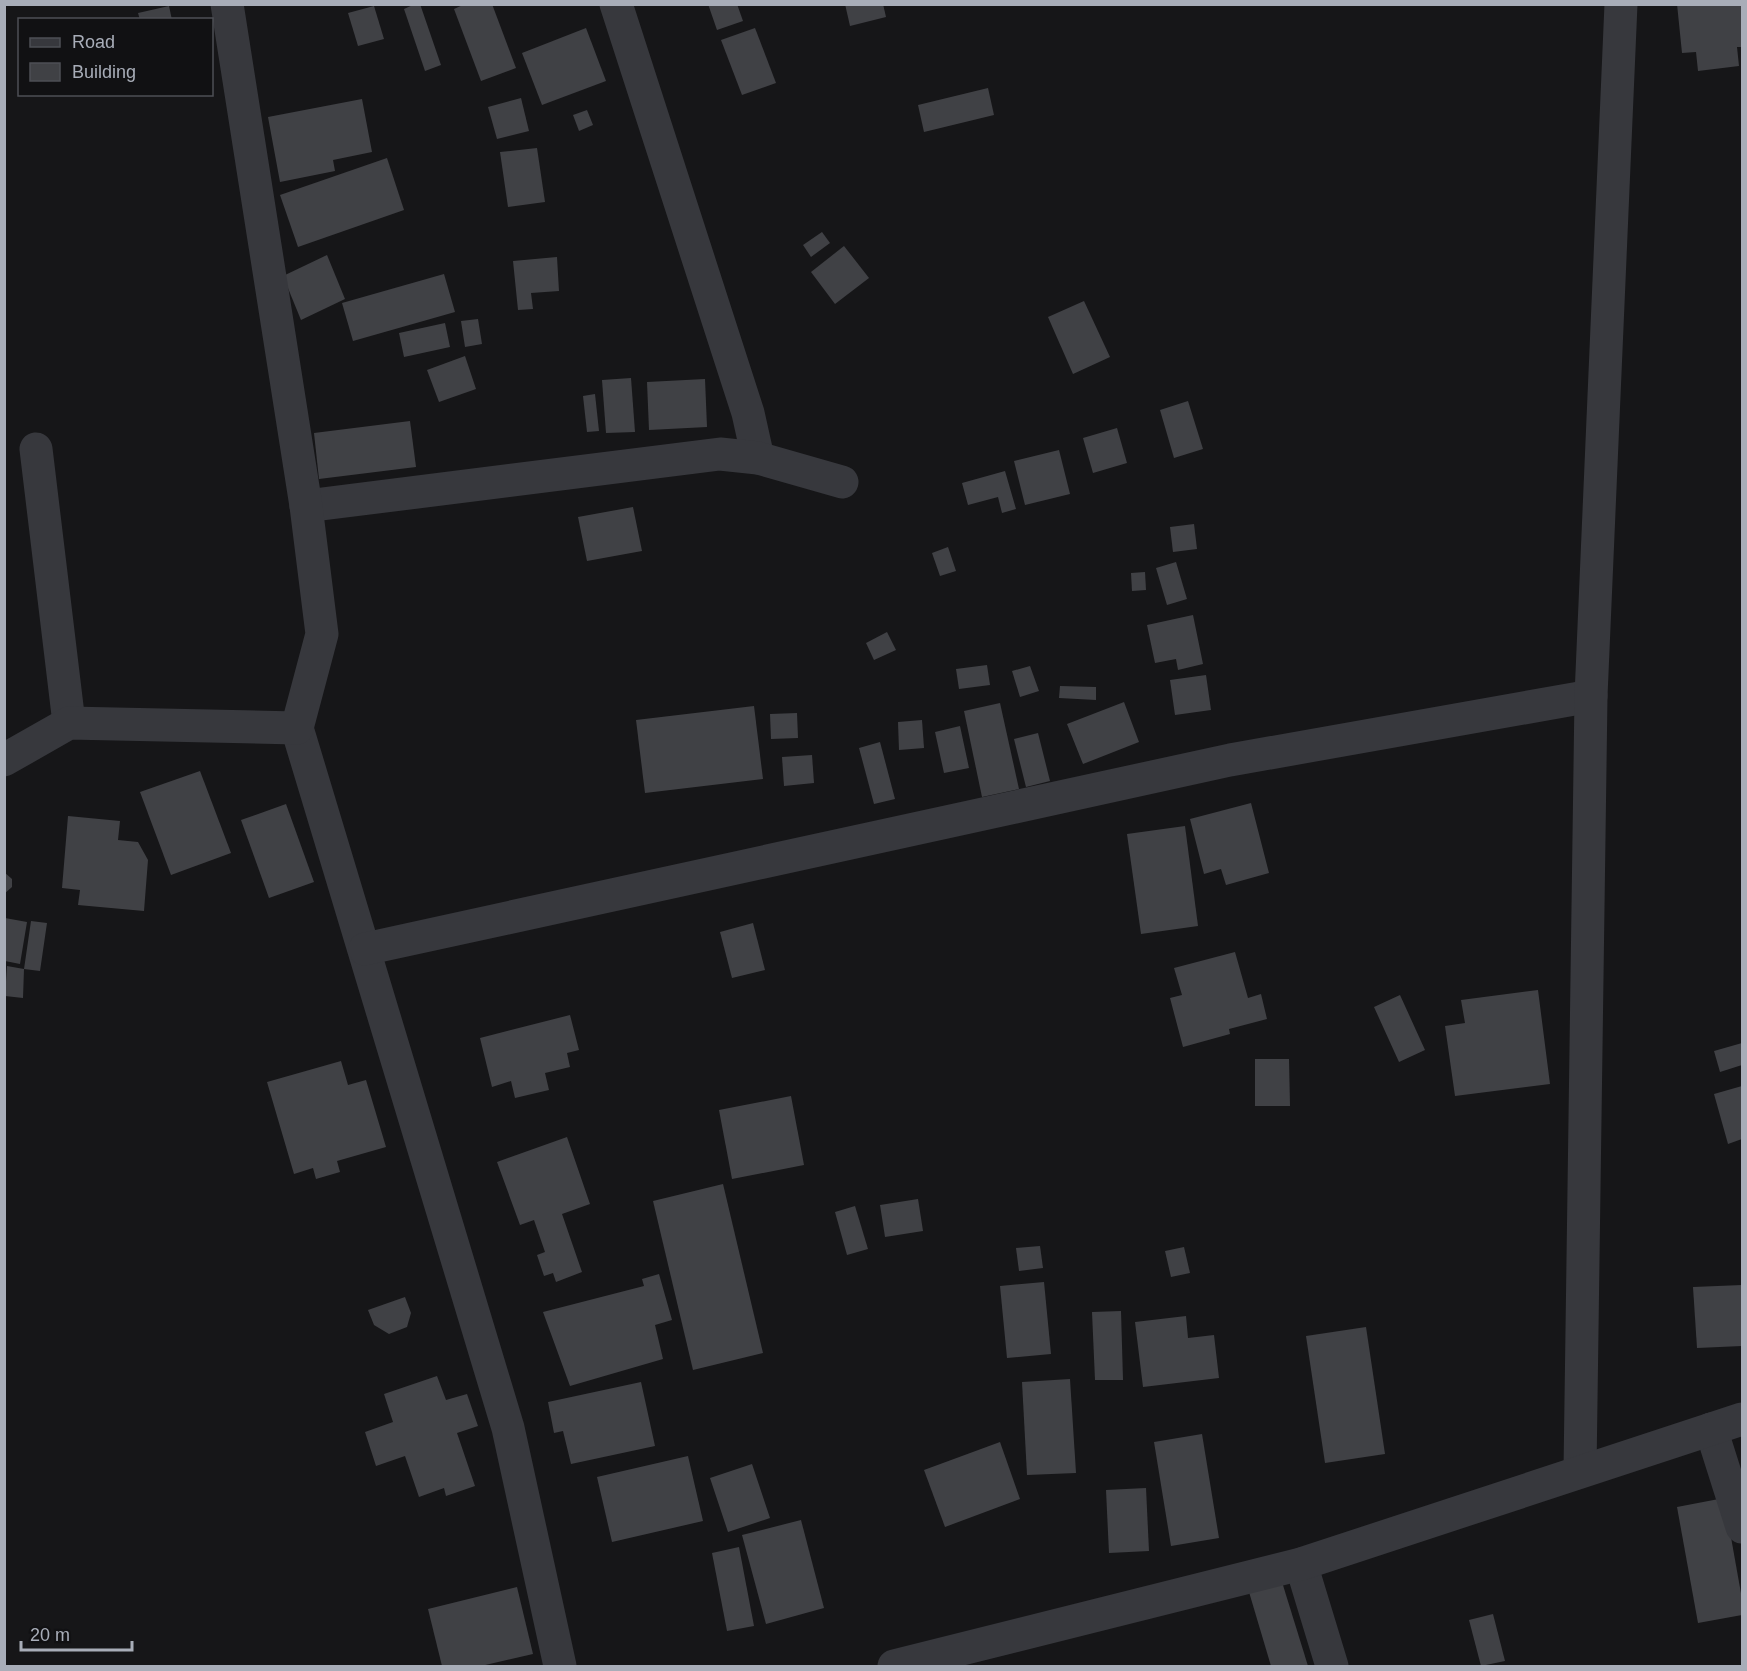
<svg xmlns="http://www.w3.org/2000/svg" width="1747" height="1671" viewBox="0 0 1747 1671" font-family="Arial,sans-serif">
	<style>
		.building { fill: #404145 }
		.lines { fill: none; stroke-linecap: round; stroke-linejoin: round }
		.minor { stroke: #37383d; stroke-width: 33 }
	</style>
	<rect width="100%" height="100%" fill="#161618"/>
	<g class="building">
		<polygon points="415,4 420,4 441,65 425,71 404,9"/>
		<polygon points="465,4 492,4 516,68 481,81 454,9"/>
		<polygon points="708,4 737,4 743,21 717,30"/>
		<polygon points="845,4 883,4 886,17 850,26"/>
		<polygon points="1677,4 1742,4 1742,47 1737,47 1739,66 1698,71 1696,52 1682,53"/>
		<polygon points="169,6 172,20 140,20 138,13"/>
		<polygon points="374,6 384,39 358,46 348,13"/>
		<polygon points="586,28 606,81 542,105 522,53"/>
		<polygon points="755,28 776,83 742,95 721,40"/>
		<polygon points="988,88 994,115 924,132 918,105"/>
		<polygon points="521,98 529,131 497,139 488,107"/>
		<polygon points="362,99 372,152 333,160 335,171 280,182 268,117"/>
		<polygon points="587,110 593,125 579,131 573,115"/>
		<polygon points="537,148 545,202 508,207 500,152"/>
		<polygon points="387,158 404,210 298,247 280,195"/>
		<polygon points="822,232 830,243 811,257 803,245"/>
		<polygon points="844,246 869,278 835,304 811,272"/>
		<polygon points="327,255 345,299 301,320 283,276"/>
		<polygon points="557,257 559,291 531,293 533,309 518,310 513,261"/>
		<polygon points="444,274 455,312 353,341 342,303"/>
		<polygon points="1084,301 1110,357 1073,374 1048,317"/>
		<polygon points="478,319 482,344 465,347 461,321"/>
		<polygon points="445,323 450,347 404,357 399,333"/>
		<polygon points="465,356 476,389 439,402 427,370"/>
		<polygon points="631,378 635,432 606,433 602,380"/>
		<polygon points="705,379 707,427 649,430 647,382"/>
		<polygon points="595,394 599,431 587,432 583,396"/>
		<polygon points="1188,401 1203,449 1174,458 1160,410"/>
		<polygon points="410,421 416,467 319,479 314,433"/>
		<polygon points="1117,428 1127,463 1093,473 1083,438"/>
		<polygon points="1059,450 1070,494 1025,505 1014,461"/>
		<polygon points="1005,471 1016,509 1002,513 998,497 968,505 962,483"/>
		<polygon points="633,507 642,551 587,561 578,517"/>
		<polygon points="1194,524 1197,549 1173,552 1170,527"/>
		<polygon points="948,547 956,571 940,576 932,553"/>
		<polygon points="1176,562 1187,599 1167,605 1156,568"/>
		<polygon points="1145,572 1146,590 1132,591 1131,573"/>
		<polygon points="1193,615 1203,664 1178,670 1176,659 1155,663 1147,625"/>
		<polygon points="887,632 896,650 874,660 866,643"/>
		<polygon points="987,665 990,685 959,689 956,669"/>
		<polygon points="1030,666 1039,691 1020,697 1012,671"/>
		<polygon points="1206,675 1211,710 1175,715 1170,680"/>
		<polygon points="1060,686 1096,687 1096,700 1059,698"/>
		<polygon points="1124,702 1139,742 1083,764 1067,724"/>
		<polygon points="1000,703 1019,789 982,797 964,711"/>
		<polygon points="754,706 763,779 645,793 636,720"/>
		<polygon points="797,713 798,738 771,739 770,714"/>
		<polygon points="922,720 924,748 899,750 898,722"/>
		<polygon points="960,726 969,768 944,773 935,732"/>
		<polygon points="1038,733 1050,781 1026,787 1014,739"/>
		<polygon points="880,742 895,799 874,804 859,748"/>
		<polygon points="812,755 814,783 784,786 782,757"/>
		<polygon points="200,771 231,853 171,875 140,792"/>
		<polygon points="1251,803 1269,873 1226,885 1221,869 1204,874 1190,819"/>
		<polygon points="286,804 314,882 269,898 241,820"/>
		<polygon points="68,816 120,821 118,840 138,842 148,860 144,911 78,905 80,890 62,888"/>
		<polygon points="1185,826 1198,926 1141,934 1127,834"/>
		<polygon points="4,872 12,879 12,887 4,894"/>
		<polygon points="5,918 27,922 20,964 5,961"/>
		<polygon points="31,921 47,923 40,971 24,969 23,998 5,996 7,966 24,969"/>
		<polygon points="753,923 765,970 732,978 720,932"/>
		<polygon points="1235,952 1248,998 1261,994 1267,1019 1229,1029 1230,1034 1183,1047 1170,998 1182,995 1174,968"/>
		<polygon points="1538,990 1550,1084 1455,1096 1445,1026 1465,1023 1461,1000"/>
		<polygon points="1400,995 1425,1050 1399,1062 1374,1007"/>
		<polygon points="570,1015 579,1050 567,1053 570,1067 545,1073 549,1090 515,1098 511,1081 492,1087 480,1038"/>
		<polygon points="1742,1043 1742,1065 1720,1072 1714,1051"/>
		<polygon points="1255,1059 1289,1059 1290,1106 1255,1106"/>
		<polygon points="341,1061 348,1085 366,1080 386,1147 337,1161 340,1172 316,1179 313,1168 294,1174 267,1082"/>
		<polygon points="1742,1086 1742,1139 1728,1144 1714,1094"/>
		<polygon points="791,1096 804,1165 732,1179 719,1110"/>
		<polygon points="567,1137 590,1204 562,1214 582,1272 556,1282 553,1273 544,1276 537,1255 545,1252 534,1220 520,1225 497,1162"/>
		<polygon points="723,1184 763,1353 693,1370 653,1201"/>
		<polygon points="918,1199 923,1231 885,1237 880,1205"/>
		<polygon points="855,1206 868,1249 847,1255 835,1212"/>
		<polygon points="1040,1246 1043,1268 1019,1271 1016,1248"/>
		<polygon points="1184,1247 1190,1273 1171,1277 1165,1251"/>
		<polygon points="659,1274 672,1320 655,1325 663,1359 570,1386 543,1312 644,1286 642,1279"/>
		<polygon points="1044,1282 1051,1354 1007,1358 1000,1286"/>
		<polygon points="1742,1285 1742,1346 1697,1348 1693,1287"/>
		<polygon points="405,1297 411,1313 407,1327 389,1334 374,1325 368,1310"/>
		<polygon points="1121,1311 1123,1380 1095,1380 1092,1312"/>
		<polygon points="1186,1316 1188,1338 1214,1335 1219,1378 1143,1387 1135,1322"/>
		<polygon points="1366,1327 1385,1454 1325,1463 1306,1336"/>
		<polygon points="437,1376 446,1400 467,1394 478,1426 457,1433 475,1486 446,1496 444,1488 419,1497 405,1456 376,1466 365,1432 393,1422 384,1394"/>
		<polygon points="1070,1379 1076,1473 1027,1475 1022,1382"/>
		<polygon points="641,1382 655,1446 571,1464 563,1431 554,1433 548,1402"/>
		<polygon points="1202,1434 1219,1538 1171,1546 1154,1442"/>
		<polygon points="1000,1442 1020,1499 945,1527 924,1470"/>
		<polygon points="688,1456 703,1521 612,1542 597,1477"/>
		<polygon points="752,1464 770,1518 728,1532 710,1478"/>
		<polygon points="1146,1488 1149,1551 1109,1553 1106,1490"/>
		<polygon points="1724,1498 1742,1599 1742,1615 1698,1623 1677,1507"/>
		<polygon points="801,1520 824,1608 766,1624 742,1535"/>
		<polygon points="739,1547 754,1626 727,1631 712,1553"/>
		<polygon points="1282,1582 1308,1666 1271,1666 1249,1592"/>
		<polygon points="517,1587 533,1654 481,1666 442,1666 428,1609"/>
		<polygon points="1493,1614 1505,1661 1481,1666 1469,1620"/>
	</g>
	<g class="lines">
		<g class="minor">
			<polyline points="616,4 748,413 758,458"/>
			<polyline points="36,449 69,723"/>
			<polyline points="306,506 720,454 758,458 842,482"/>
			<polyline points="297,728 508,1428 560,1666"/>
			<polyline points="4,760 69,723 297,728 322,634 306,506 227,4"/>
			<polyline points="365,949 1230,760 1591,696"/>
			<polyline points="1711,1429 1742,1527"/>
			<polyline points="1580,1471 1591,696 1621,4"/>
			<polyline points="1301,1564 1332,1666"/>
			<polyline points="894,1666 1301,1564 1742,1419"/>
		</g>
	</g>
	<rect width="1747" height="1671" fill="none" stroke="#a8adb8" stroke-width="12"/>
	<rect x="18" y="18" width="195" height="78" fill="#111113" stroke="#4d4f55" stroke-width="1.5"/>
	<rect x="30" y="38" width="30" height="9" fill="#37383d" stroke="#4d4f55" stroke-width="1.5"/>
	<text x="72" y="48" font-size="18" fill="#a8adb8">Road</text>
	<rect x="30" y="63" width="30" height="18" fill="#404145" stroke="#4d4f55" stroke-width="1.5"/>
	<text x="72" y="78" font-size="18" fill="#a8adb8">Building</text>
	<path d="M21 1641v9h111v-9" fill="none" stroke="#a8adb8" stroke-width="3"/>
	<text x="30" y="1641" font-size="18" fill="#a8adb8" stroke="#111113" stroke-width="4.5" paint-order="stroke">20 m</text>
</svg>
